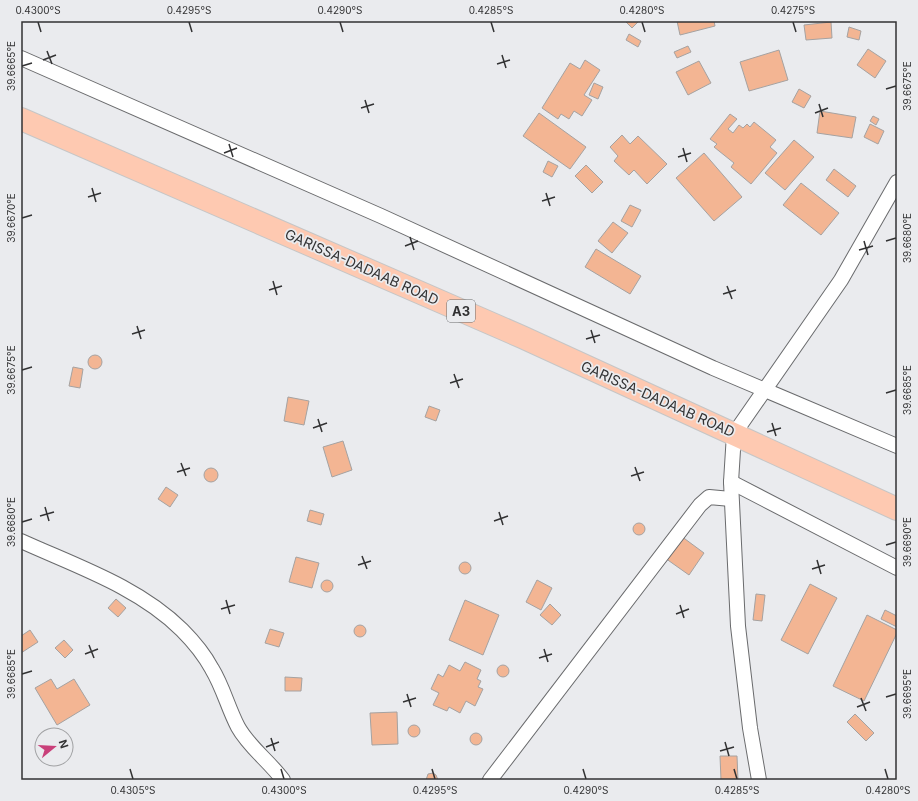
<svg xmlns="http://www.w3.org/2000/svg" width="918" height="801" viewBox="0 0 918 801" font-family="Inter,sans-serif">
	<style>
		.building { fill: #f3b593; stroke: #a5a2a1 }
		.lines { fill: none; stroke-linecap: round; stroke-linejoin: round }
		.street-casing { stroke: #6a6b6d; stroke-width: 16 }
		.highway-casing { stroke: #c6c6c6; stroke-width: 24 }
		.street { stroke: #fff; stroke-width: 14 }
		.highway { stroke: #fec9b1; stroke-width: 22 }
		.ticks { fill: none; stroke: #323233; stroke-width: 1.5 }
		.labels { text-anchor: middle; stroke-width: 3.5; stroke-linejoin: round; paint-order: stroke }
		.shield { fill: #eaebee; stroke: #696a6b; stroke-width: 1 }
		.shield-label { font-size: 13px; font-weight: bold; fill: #323233 }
		.street-label { font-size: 14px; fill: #323233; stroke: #eaebee }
		.neatline { fill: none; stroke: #323233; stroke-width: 1.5 }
		.ticks-label { font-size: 10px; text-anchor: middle; fill: #323233 }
	</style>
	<rect width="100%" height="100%" fill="#eaebee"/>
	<g class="building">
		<polygon points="625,21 639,21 632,28"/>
		<polygon points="677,21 714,21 715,26 680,35"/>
		<polygon points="831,22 832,38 806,40 804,25"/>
		<polygon points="849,27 861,31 859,40 847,37"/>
		<polygon points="629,34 641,41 638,47 626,40"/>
		<polygon points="688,46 691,52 677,58 674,52"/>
		<polygon points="868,49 886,61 875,78 857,65"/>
		<polygon points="779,50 788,80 749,91 740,62"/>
		<polygon points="585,60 600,70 584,95 592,100 582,116 574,111 569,119 561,114 558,119 542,108 570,63 580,69"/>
		<polygon points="699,61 711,83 688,95 676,72"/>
		<polygon points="594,83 603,87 598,99 589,95"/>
		<polygon points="799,89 811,96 804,108 792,102"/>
		<polygon points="820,111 856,117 852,138 817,133"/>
		<polygon points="539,113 586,147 570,169 523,136"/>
		<polygon points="730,114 737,119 728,129 733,133 739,125 743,128 747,124 750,127 754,122 776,140 770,147 777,153 751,184 731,167 734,163 714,147 717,144 710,139"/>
		<polygon points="873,116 879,119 876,125 870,121"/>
		<polygon points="870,124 884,131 878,144 864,137"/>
		<polygon points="622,135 630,144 638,136 667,164 647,184 634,170 629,175 614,161 618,156 610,147"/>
		<polygon points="794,140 814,157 785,190 765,173"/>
		<polygon points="704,153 742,197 714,221 676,178"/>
		<polygon points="548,161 558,166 552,177 543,172"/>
		<polygon points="586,165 603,182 592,193 575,176"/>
		<polygon points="834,169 856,186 848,197 826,180"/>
		<polygon points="801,183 839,213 821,235 783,205"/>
		<polygon points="630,205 641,210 632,227 621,221"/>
		<polygon points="613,222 628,233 612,253 598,241"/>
		<polygon points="596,249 641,276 630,294 585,267"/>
		<circle cx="95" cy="362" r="7"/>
		<polygon points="73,367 83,369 80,388 69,386"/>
		<polygon points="288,397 309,401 304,425 284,421"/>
		<polygon points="429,406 440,410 436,421 425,417"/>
		<polygon points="343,441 352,470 332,477 323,447"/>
		<circle cx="211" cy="475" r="7"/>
		<polygon points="166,487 178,495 170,507 158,499"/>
		<polygon points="310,510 324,514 321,525 307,521"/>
		<circle cx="639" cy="529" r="6"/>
		<polygon points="681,536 704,553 689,575 665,558"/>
		<polygon points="296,557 319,563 312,588 289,582"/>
		<circle cx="465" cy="568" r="6"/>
		<circle cx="327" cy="586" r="6"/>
		<polygon points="537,580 552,588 541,610 526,602"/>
		<polygon points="810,584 837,598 808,654 781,640"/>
		<polygon points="756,594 765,595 762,621 753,620"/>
		<polygon points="116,599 126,608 118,617 108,608"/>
		<polygon points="465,600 499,615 483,655 449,640"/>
		<polygon points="550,604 561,615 552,625 540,615"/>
		<polygon points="885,610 897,616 897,627 881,619"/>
		<polygon points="867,615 897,630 897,633 864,701 833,686"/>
		<circle cx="360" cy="631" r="6"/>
		<polygon points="270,629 284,633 279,647 265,643"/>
		<polygon points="30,630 38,642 21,653 21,636"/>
		<polygon points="64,640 73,650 65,658 55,648"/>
		<polygon points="465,662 481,670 477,679 481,681 478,687 483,689 475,706 466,701 460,713 449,707 447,711 433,705 439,693 431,689 438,674 443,677 449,665 460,671"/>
		<circle cx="503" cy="671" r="6"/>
		<polygon points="285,677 302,678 301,691 285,691"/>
		<polygon points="51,679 57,689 74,679 90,705 57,725 35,688"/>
		<polygon points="397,712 398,744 372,745 370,713"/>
		<polygon points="855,714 874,733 866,741 847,722"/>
		<circle cx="414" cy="731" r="6"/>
		<circle cx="476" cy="739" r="6"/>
		<polygon points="720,756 737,756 738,780 721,780"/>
		<polygon points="433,773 436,775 438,780 426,780 428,774"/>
	</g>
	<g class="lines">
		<defs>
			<g id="street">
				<polyline points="21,58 381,216 713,368 897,446"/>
				<polyline points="731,482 897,568"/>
				<path d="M 21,541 C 76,566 139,587 182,630 C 193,641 205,656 212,669 C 223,687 228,708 238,727 C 249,747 269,761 283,780"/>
				<polyline points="490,780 700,505 709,497 731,499"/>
				<polyline points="759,780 750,728 738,626 731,482 734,434 841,280 897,182"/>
			</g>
			<polyline id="highway" points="21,119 522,337 897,509"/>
		</defs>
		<use href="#street" class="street-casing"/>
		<use href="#highway" class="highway-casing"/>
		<use href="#street" class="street"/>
		<use href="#highway" class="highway"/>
	</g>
	<path class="ticks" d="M 38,22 L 41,32M 189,22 L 192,32M 340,22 L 343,32M 491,22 L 494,32M 642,22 L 645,32M 793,22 L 796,32M 47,51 L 52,64M 502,55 L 506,68M 43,60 L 56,55M 497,64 L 510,60M 22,66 L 32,63M 886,89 L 896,86M 365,100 L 369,113M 819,104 L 823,117M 361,108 L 374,104M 815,113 L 828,108M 229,144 L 233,157M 683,148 L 687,162M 224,153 L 237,148M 678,157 L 691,153M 92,188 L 96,202M 546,193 L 550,206M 88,197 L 101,193M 542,201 L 555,197M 22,218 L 32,215M 410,237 L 414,250M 864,241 L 868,255M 886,241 L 896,238M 405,246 L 418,241M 859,250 L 873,246M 273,281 L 277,295M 727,286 L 732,299M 269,290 L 282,286M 723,294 L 736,290M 137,326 L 141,339M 591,330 L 595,343M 132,334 L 145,330M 586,339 L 600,335M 22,370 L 32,367M 454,374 L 459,388M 450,383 L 463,379M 886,393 L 896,390M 318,419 L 322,432M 772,423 L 776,436M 313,428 L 327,423M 767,432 L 781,428M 181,463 L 186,476M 635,467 L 640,481M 177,472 L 190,468M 631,476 L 644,472M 45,507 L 49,521M 499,512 L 503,525M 40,516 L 54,512M 494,521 L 508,516M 22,522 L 32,519M 886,545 L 896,542M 362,556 L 367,569M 817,560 L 821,574M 358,565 L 371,561M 812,569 L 825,565M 226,600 L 230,614M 680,605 L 684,618M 221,609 L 235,605M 676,614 L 689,609M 89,645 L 94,658M 544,649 L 548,662M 85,654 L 98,649M 539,658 L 552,654M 22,674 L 32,671M 407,694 L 411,707M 886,697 L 896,694M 861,698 L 866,711M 403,702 L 416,698M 857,707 L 870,702M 271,738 L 275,751M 725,742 L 729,756M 266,747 L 279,742M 720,751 L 734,747M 130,769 L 133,779M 281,769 L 284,779M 432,769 L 435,779M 583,769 L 586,779M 734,769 L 737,779M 885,769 L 888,779"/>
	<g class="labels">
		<rect class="shield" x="447" y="300" width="28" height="22" rx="3"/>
		<g class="shield-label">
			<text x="461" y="316">A3</text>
		</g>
		<g class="street-label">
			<text transform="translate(362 267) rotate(24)" y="5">GARISSA-DADAAB ROAD</text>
			<text transform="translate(658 399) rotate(24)" y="5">GARISSA-DADAAB ROAD</text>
		</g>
	</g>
	<rect width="918" height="801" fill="none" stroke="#eaebee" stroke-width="44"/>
	<g transform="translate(54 747) rotate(72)"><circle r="19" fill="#eaebee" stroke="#a0a1a3"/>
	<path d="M0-3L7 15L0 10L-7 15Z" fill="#c9407a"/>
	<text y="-6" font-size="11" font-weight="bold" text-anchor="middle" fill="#323233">N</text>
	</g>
	<rect x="22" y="22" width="874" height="757" class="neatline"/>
	<g class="ticks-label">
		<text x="38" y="14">0.4300°S</text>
		<text x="189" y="14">0.4295°S</text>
		<text x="340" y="14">0.4290°S</text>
		<text x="491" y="14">0.4285°S</text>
		<text x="642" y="14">0.4280°S</text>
		<text x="793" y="14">0.4275°S</text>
		<text transform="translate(11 66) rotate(-90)" y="4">39.6665°E</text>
		<text transform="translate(907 86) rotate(-90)" y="4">39.6675°E</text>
		<text transform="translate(11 218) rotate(-90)" y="4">39.6670°E</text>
		<text transform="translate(907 238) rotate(-90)" y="4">39.6680°E</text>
		<text transform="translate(11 370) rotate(-90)" y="4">39.6675°E</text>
		<text transform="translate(907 390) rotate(-90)" y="4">39.6685°E</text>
		<text transform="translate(11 522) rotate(-90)" y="4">39.6680°E</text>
		<text transform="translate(907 542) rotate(-90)" y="4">39.6690°E</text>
		<text transform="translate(11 674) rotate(-90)" y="4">39.6685°E</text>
		<text transform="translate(907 694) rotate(-90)" y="4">39.6695°E</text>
		<text x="133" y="794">0.4305°S</text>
		<text x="284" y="794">0.4300°S</text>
		<text x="435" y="794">0.4295°S</text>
		<text x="586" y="794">0.4290°S</text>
		<text x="737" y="794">0.4285°S</text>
		<text x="888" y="794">0.4280°S</text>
	</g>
</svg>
